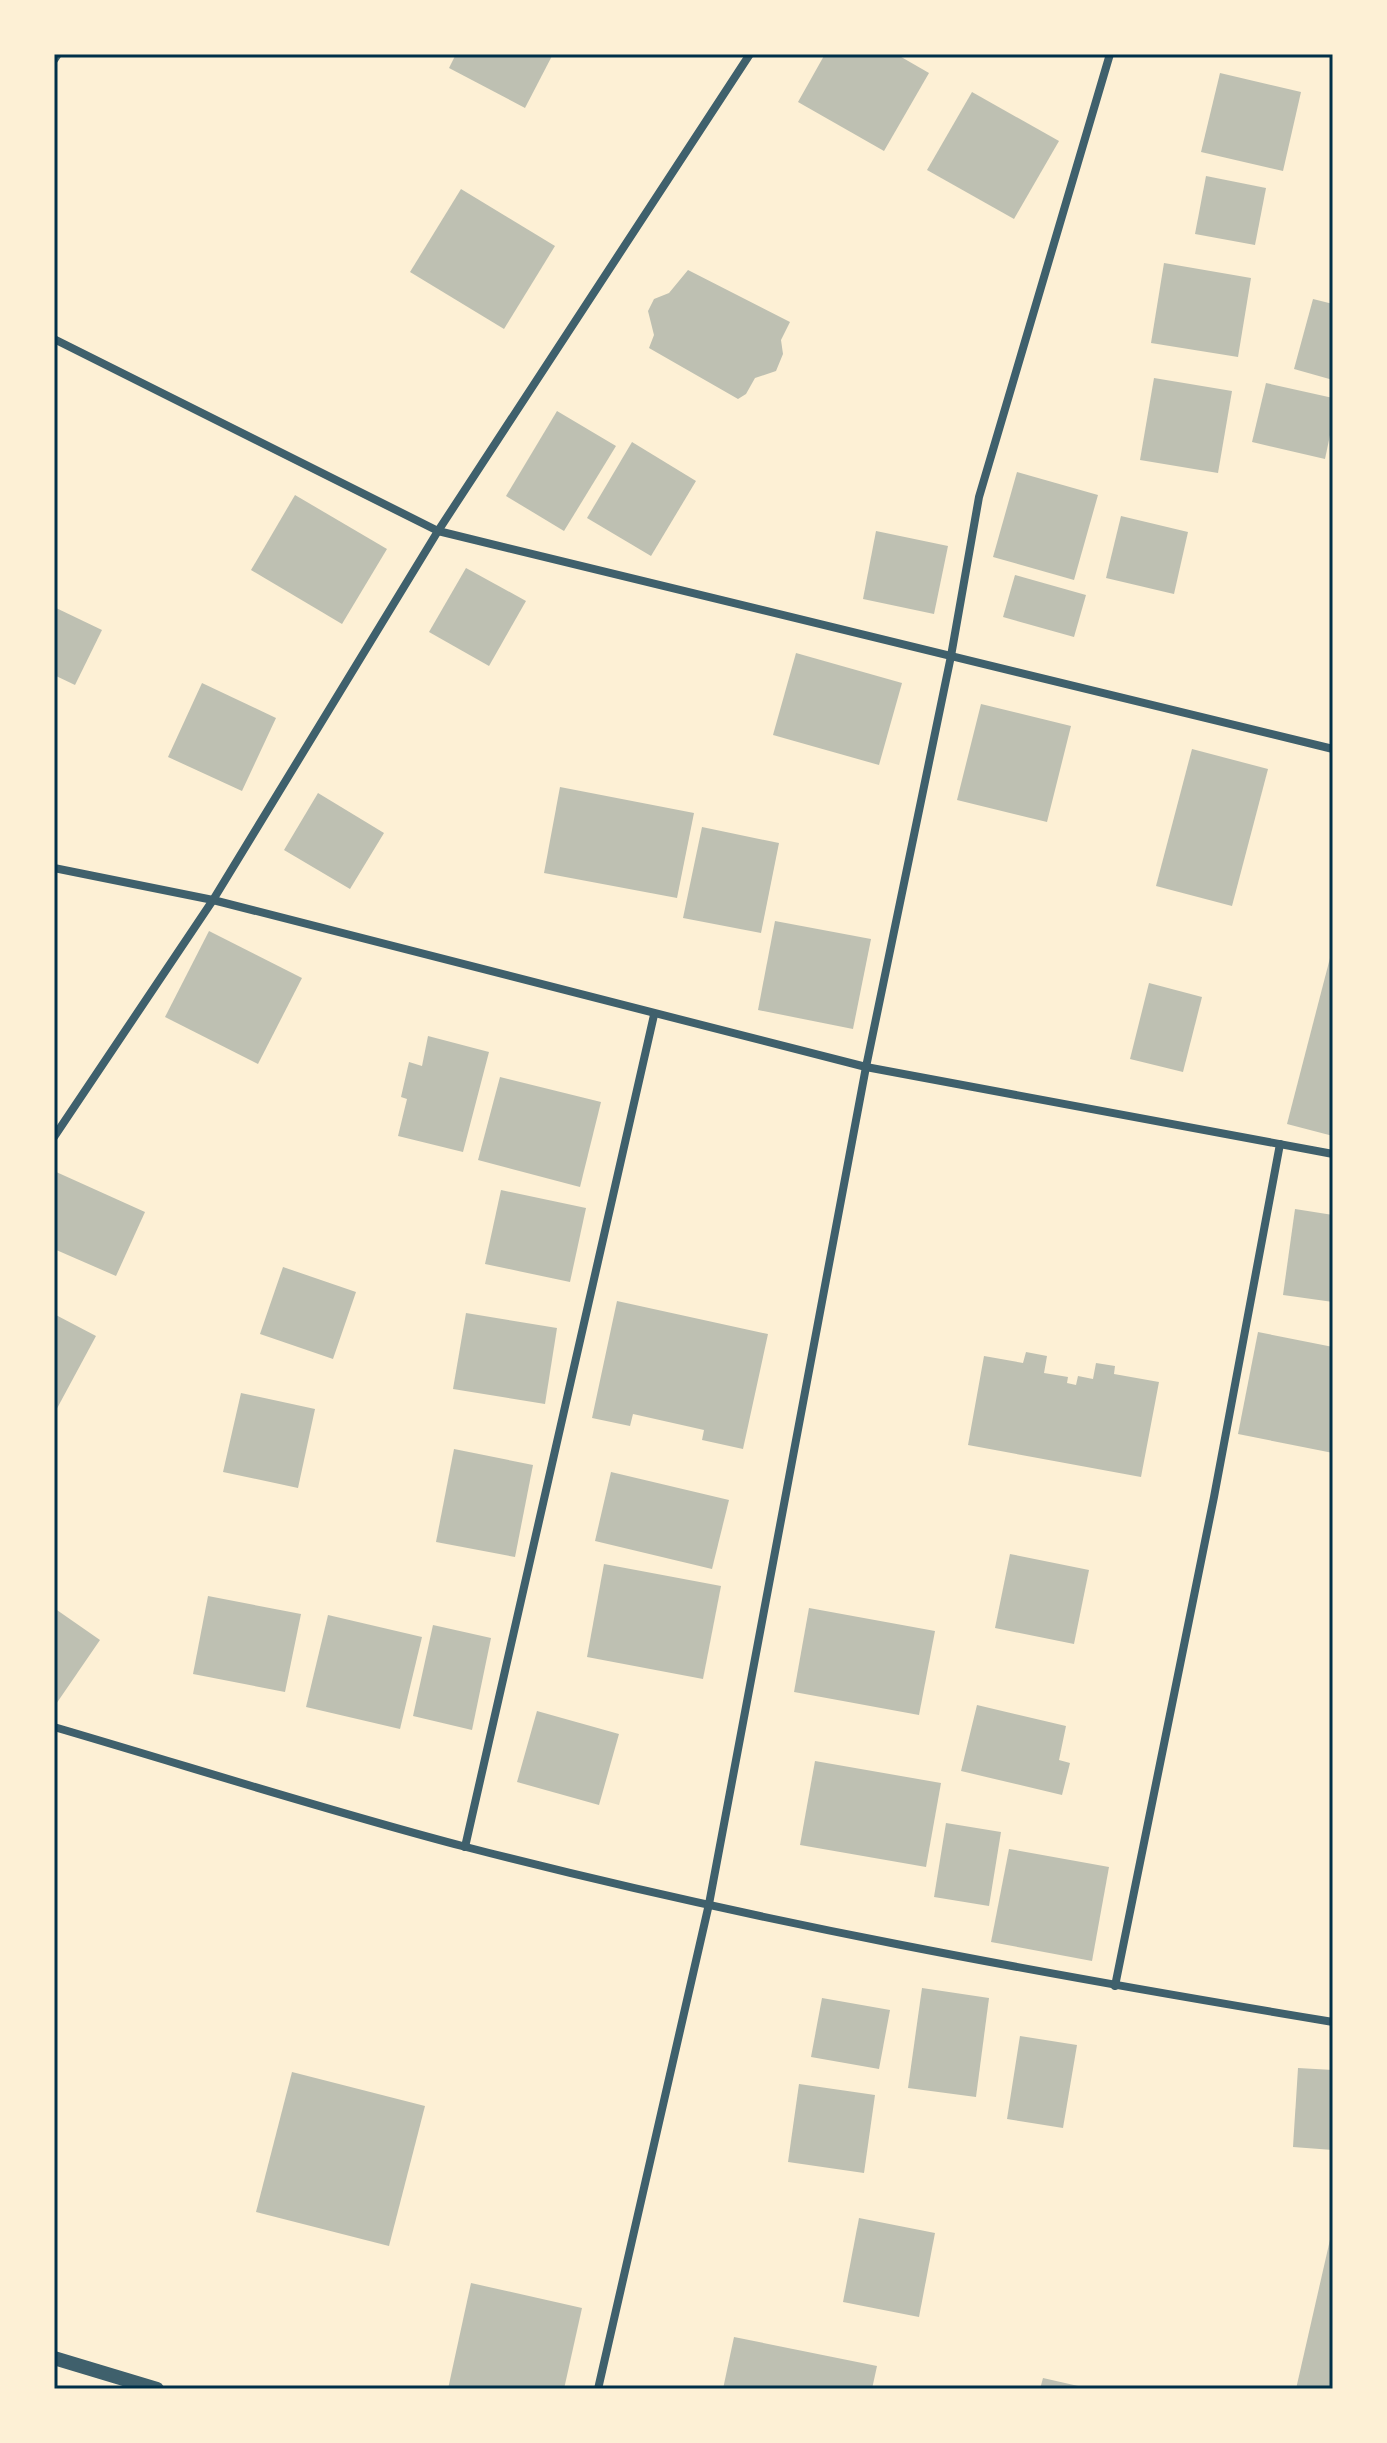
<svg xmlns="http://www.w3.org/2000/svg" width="1387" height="2443" viewBox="0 0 1387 2443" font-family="Overpass,sans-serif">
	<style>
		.building { fill: #bec0b2 }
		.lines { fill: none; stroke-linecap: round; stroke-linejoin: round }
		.minor { stroke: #3f606c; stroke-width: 8 }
		.tertiary { stroke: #3f606c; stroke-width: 14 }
		.neatline { fill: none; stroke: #003049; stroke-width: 3 }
	</style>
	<rect width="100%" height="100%" fill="#fdf0d5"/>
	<g class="building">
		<polygon points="456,54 553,54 525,108 449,68"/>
		<polygon points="825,54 896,54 929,73 884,151 798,102"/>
		<polygon points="1220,73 1301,92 1283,171 1201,152"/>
		<polygon points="972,92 1059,141 1014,219 927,170"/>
		<polygon points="1206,176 1266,188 1255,245 1195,234"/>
		<polygon points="461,189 555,246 504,329 410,272"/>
		<polygon points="1164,263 1251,278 1238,357 1151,343"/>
		<polygon points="688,270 790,322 781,340 783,354 776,371 755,378 746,394 738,399 649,348 654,335 648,311 654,299 669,293"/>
		<polygon points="1313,299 1333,304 1333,380 1294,369"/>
		<polygon points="1154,378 1232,391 1218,473 1140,460"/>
		<polygon points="1266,383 1333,398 1333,421 1325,459 1252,442"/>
		<polygon points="557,411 616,446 564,531 506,496"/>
		<polygon points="632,442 696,481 651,556 587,518"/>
		<polygon points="1017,472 1098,495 1074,580 993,557"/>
		<polygon points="295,495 387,549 342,624 251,570"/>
		<polygon points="1121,516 1188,532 1174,594 1106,578"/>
		<polygon points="876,531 948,546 934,614 863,599"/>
		<polygon points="466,568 526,601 489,666 429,632"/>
		<polygon points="1015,575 1086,595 1074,637 1003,617"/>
		<polygon points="54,607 102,630 75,685 54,675"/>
		<polygon points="796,653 902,683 879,765 773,735"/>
		<polygon points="202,683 276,718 242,791 168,757"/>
		<polygon points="981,704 1071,726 1047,822 957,800"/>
		<polygon points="1192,749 1268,769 1232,906 1156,886"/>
		<polygon points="560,787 694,813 677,898 544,873"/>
		<polygon points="318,793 384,833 350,889 284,850"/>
		<polygon points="702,827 779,843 761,933 683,918"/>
		<polygon points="775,921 871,939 853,1029 758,1010"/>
		<polygon points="209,931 302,978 258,1064 165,1017"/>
		<polygon points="1330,958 1333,959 1333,1136 1287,1124"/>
		<polygon points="1149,983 1202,997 1183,1072 1130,1059"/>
		<polygon points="428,1036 489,1052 463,1152 398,1136 407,1099 401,1097 409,1062 422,1066"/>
		<polygon points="500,1077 601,1102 580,1187 478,1160"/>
		<polygon points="54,1171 145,1212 116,1276 54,1249"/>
		<polygon points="501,1190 586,1208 570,1282 485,1264"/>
		<polygon points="1295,1209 1333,1215 1333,1302 1283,1295"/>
		<polygon points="283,1267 356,1292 333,1359 260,1334"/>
		<polygon points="617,1301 768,1334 743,1449 702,1440 704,1430 633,1414 630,1426 592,1418"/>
		<polygon points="466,1313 557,1328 545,1404 453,1389"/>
		<polygon points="54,1314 96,1336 54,1414"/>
		<polygon points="1258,1332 1333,1347 1333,1453 1238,1434"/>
		<polygon points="1026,1352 1047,1356 1044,1373 1068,1377 1067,1383 1076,1385 1078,1376 1093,1379 1096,1363 1115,1366 1114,1374 1159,1382 1141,1477 968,1445 984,1356 1023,1363"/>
		<polygon points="241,1393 315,1409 298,1488 223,1472"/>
		<polygon points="454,1449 533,1465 515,1557 436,1542"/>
		<polygon points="611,1472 729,1500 712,1569 595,1541"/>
		<polygon points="1010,1554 1089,1570 1074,1644 995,1628"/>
		<polygon points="604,1564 721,1586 703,1679 587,1657"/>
		<polygon points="208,1596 301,1614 285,1692 193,1674"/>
		<polygon points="54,1608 100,1640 54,1707"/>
		<polygon points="809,1608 935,1631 919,1715 794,1692"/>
		<polygon points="328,1615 422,1637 400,1729 306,1707"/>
		<polygon points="433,1625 491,1638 472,1730 413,1716"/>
		<polygon points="977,1705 1066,1726 1059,1760 1070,1763 1062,1795 961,1771"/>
		<polygon points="537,1711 619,1734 599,1805 517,1782"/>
		<polygon points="815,1761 941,1783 926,1867 800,1845"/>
		<polygon points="946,1823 1001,1832 989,1906 934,1897"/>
		<polygon points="1009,1849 1109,1867 1092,1961 991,1942"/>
		<polygon points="922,1988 989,1998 976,2097 908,2088"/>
		<polygon points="822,1998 890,2010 879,2069 811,2057"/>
		<polygon points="1020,2036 1077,2045 1063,2128 1007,2119"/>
		<polygon points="1298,2068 1333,2070 1333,2150 1293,2147"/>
		<polygon points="292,2072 425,2106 389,2246 256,2212"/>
		<polygon points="799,2084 875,2095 864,2173 788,2162"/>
		<polygon points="859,2218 935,2233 919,2317 843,2302"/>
		<polygon points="1332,2231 1333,2389 1296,2389"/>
		<polygon points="471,2283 582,2308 564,2389 448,2389"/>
		<polygon points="734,2337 877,2366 872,2389 723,2389"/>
		<polygon points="1043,2378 1087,2388 1087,2389 1040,2389"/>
	</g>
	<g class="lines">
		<g class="minor">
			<polyline points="54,60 58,54"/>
			<polyline points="54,339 438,531 1333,749"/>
			<polyline points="54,868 213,900 866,1067 1333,1154"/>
			<polyline points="54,1137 213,900 438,531 750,54"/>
			<path d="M 54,1727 C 191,1767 328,1811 466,1847 C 751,1921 1043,1974 1333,2022"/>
			<polyline points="465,1847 654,1015"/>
			<polyline points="1115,1986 1214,1497 1280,1144"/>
			<polyline points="598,2389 709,1904 866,1067 951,656 979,497 1110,54"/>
		</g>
		<polyline class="tertiary" points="54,2358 157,2389"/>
	</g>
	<rect width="1387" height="2443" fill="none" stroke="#fdf0d5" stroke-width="112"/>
	<rect x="56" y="56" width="1275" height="2331" class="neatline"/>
</svg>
